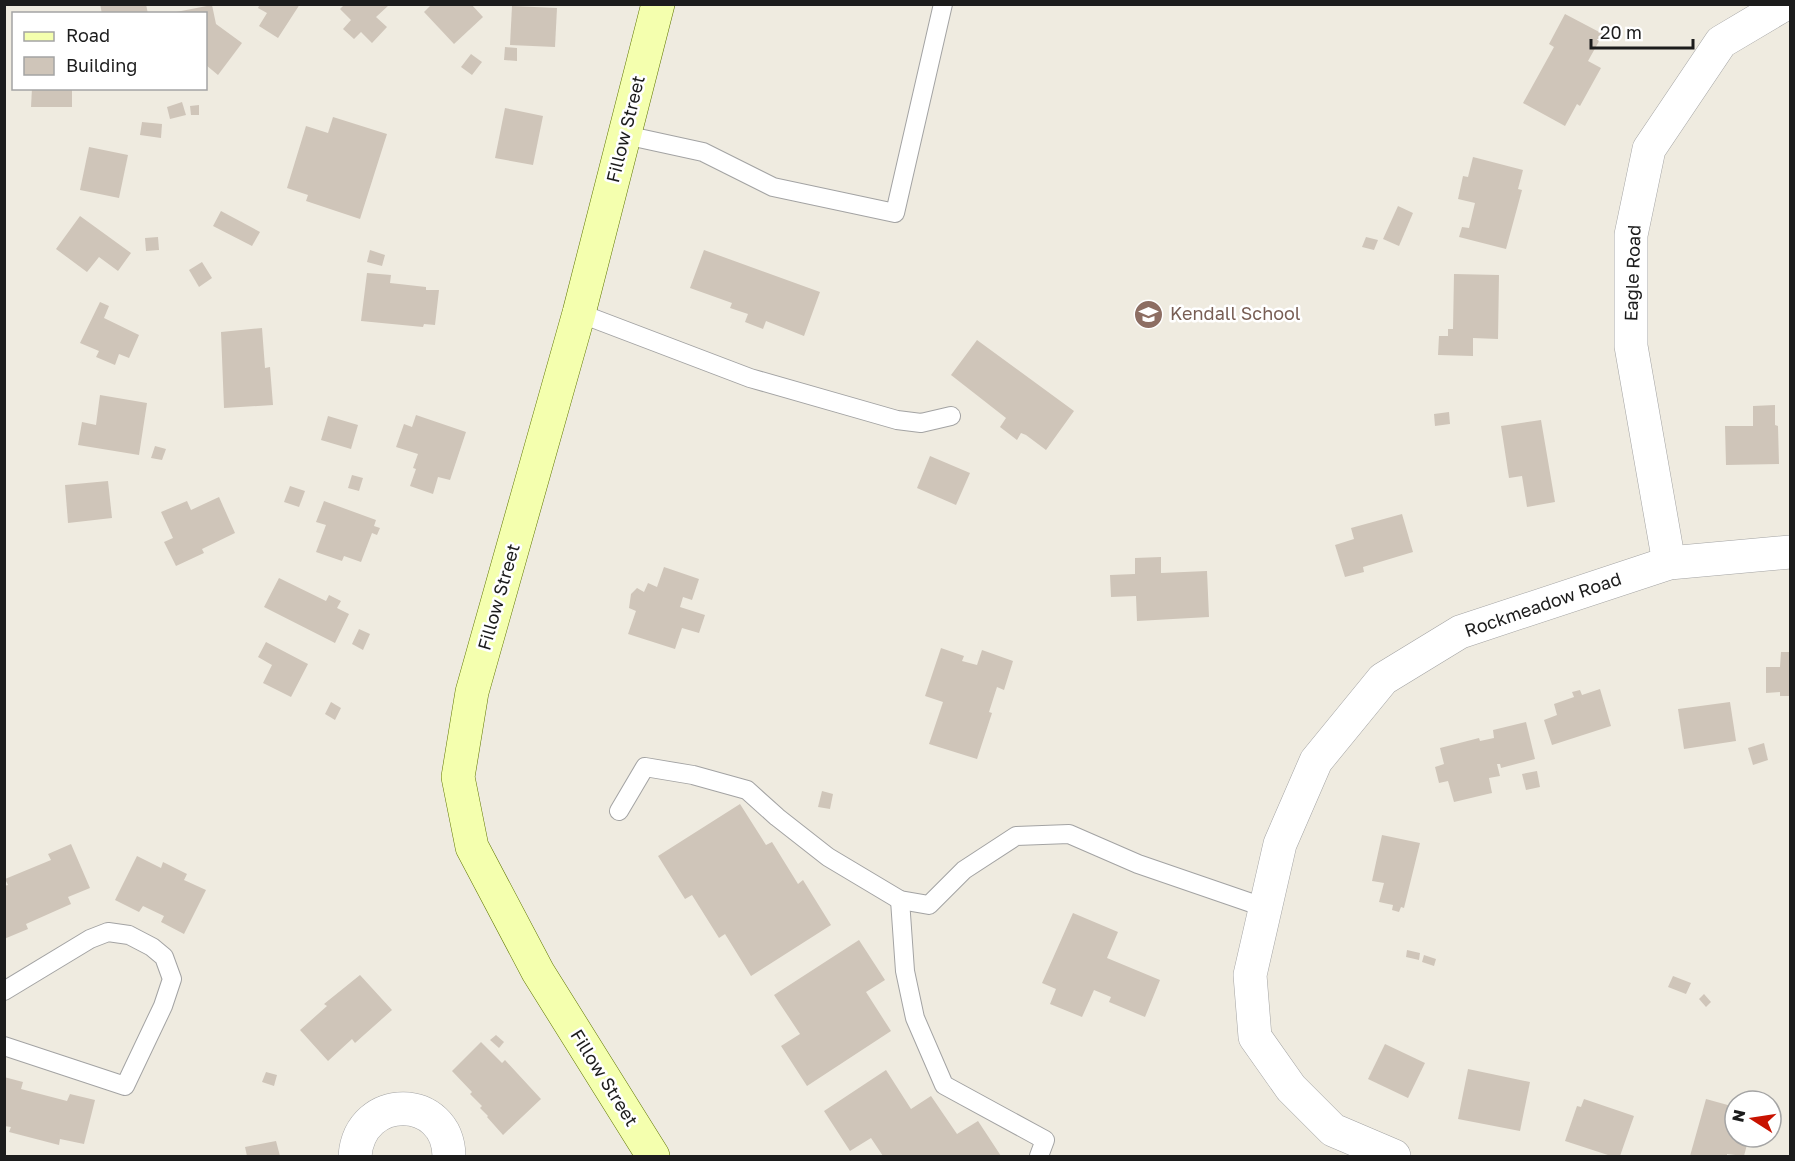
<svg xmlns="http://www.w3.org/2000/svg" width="1795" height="1161" viewBox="0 0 1795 1161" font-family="'Golos Text',sans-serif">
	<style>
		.building { fill: #cfc5b9 }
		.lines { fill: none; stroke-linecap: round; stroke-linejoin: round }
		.lane-casing { stroke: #a3a3a3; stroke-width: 20 }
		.street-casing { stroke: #a3a3a3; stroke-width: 34 }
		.secondary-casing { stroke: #5f7600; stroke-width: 34 }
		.lane { stroke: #fff; stroke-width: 18 }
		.street { stroke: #fff; stroke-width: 33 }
		.secondary { stroke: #f4ffae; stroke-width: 33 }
		.labels { text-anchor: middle; stroke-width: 5; stroke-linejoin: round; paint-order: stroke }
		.street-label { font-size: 18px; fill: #1c1c1c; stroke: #fff }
		.education-label { font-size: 18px; fill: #785e54; stroke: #fff; text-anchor: start }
	</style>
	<rect width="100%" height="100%" fill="#efebe0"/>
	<g class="building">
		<polygon points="100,4 146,4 148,14 102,14"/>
		<polygon points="260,4 300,4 278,38 259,26 267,13 258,8"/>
		<polygon points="432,4 471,4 483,17 454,44 424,12"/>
		<polygon points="212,5 216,24 242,43 218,75 206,65 206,14 176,12"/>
		<polygon points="344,5 389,5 376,17 387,27 372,43 361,32 354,39 343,29 351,20 340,9"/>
		<polygon points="512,6 557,8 555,47 510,45"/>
		<polygon points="1565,14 1603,34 1588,61 1601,68 1580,106 1577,104 1565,126 1523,103 1554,47 1549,44"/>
		<polygon points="505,47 517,48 517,61 504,60"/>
		<polygon points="471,54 482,62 472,75 461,67"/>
		<polygon points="32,88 72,88 72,107 31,107"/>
		<polygon points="182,102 186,115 170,119 167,107"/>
		<polygon points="199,105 199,115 191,115 190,106"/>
		<polygon points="505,108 543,116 533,165 495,158"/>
		<polygon points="333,117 387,134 360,219 306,201 308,195 287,188 306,126 328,133"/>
		<polygon points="142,122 162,124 161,138 140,135"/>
		<polygon points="89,147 128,155 119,198 80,190"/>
		<polygon points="1473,157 1523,170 1518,189 1522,190 1506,249 1459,237 1462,227 1469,228 1475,203 1458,199 1463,176 1468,177"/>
		<polygon points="1398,206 1413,213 1399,246 1383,239"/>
		<polygon points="221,211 260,232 252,246 213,226"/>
		<polygon points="80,216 131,253 118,271 99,257 87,272 56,249"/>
		<polygon points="158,237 159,250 146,251 145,238"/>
		<polygon points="1366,237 1378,240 1374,250 1362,247"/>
		<polygon points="370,250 385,255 382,266 367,262"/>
		<polygon points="704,250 820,292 804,336 766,321 763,329 745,322 748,314 730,308 732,303 690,288"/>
		<polygon points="202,262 212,278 199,287 189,270"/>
		<polygon points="367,273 391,275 390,283 426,287 426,290 439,290 435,325 424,324 423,327 361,321"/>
		<polygon points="1454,274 1499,275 1498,339 1473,338 1473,356 1438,355 1439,336 1448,336 1448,329 1453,329"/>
		<polygon points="100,302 109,306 104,318 139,335 129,358 119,354 115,365 96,357 99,351 80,343"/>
		<polygon points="262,328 265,368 270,367 273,405 224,408 221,332"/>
		<polygon points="977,340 1074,411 1046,450 1026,435 1021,433 1017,440 1000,427 1006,418 951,375"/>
		<polygon points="100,395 147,403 139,455 78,445 82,422 96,425"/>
		<polygon points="1775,405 1775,425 1778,426 1779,464 1726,465 1725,426 1753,426 1753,406"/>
		<polygon points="1449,412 1450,424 1435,426 1434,414"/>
		<polygon points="416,415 466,432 450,480 438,477 433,494 410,486 416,469 413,468 418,454 396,447 404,424 412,427"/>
		<polygon points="328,416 358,425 351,449 321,440"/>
		<polygon points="1541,420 1555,502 1527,507 1522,476 1509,478 1501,426"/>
		<polygon points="155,446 166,449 162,460 151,458"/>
		<polygon points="930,456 970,473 956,505 917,488"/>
		<polygon points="352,475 363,478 359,491 348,488"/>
		<polygon points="108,481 112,518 68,523 65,485"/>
		<polygon points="290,486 305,491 299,507 284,502"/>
		<polygon points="219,497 235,533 202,549 204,553 176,566 164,542 173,538 161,512 187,501 191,510"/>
		<polygon points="324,501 376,520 374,526 380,528 377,535 372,533 361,562 344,556 342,561 316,552 326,525 316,522"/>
		<polygon points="1402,514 1413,552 1363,567 1364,572 1345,577 1335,545 1354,539 1351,528"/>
		<polygon points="1161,557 1161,573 1207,571 1209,617 1137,621 1136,596 1111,597 1110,575 1135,574 1135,558"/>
		<polygon points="664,567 699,579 692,600 683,597 680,607 705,615 699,633 682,628 675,649 628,634 636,611 629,608 631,594 637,588 644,592 648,583 657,587"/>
		<polygon points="279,578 326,601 329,595 341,601 337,608 349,614 335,643 264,607"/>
		<polygon points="359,629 370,634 363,650 352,644"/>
		<polygon points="266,642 308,664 291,697 263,683 272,665 258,657"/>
		<polygon points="941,648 964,656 962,661 977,665 982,650 1013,661 1004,690 997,687 989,712 992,713 977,759 929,744 943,702 925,696"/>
		<polygon points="1781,652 1790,652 1790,696 1780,696 1780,692 1766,693 1766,667 1780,667"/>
		<polygon points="1600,689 1611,726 1552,745 1544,720 1557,715 1554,704 1574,697 1572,692 1580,690 1582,695"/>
		<polygon points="331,702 341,708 335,720 325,714"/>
		<polygon points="1730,702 1736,741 1684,749 1678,709"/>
		<polygon points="1526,722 1535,759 1501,768 1500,764 1497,764 1500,776 1489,778 1492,793 1454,802 1448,781 1439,783 1435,767 1444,764 1440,748 1479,738 1480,741 1494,738 1493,730"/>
		<polygon points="1764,743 1768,760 1753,765 1748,748"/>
		<polygon points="1537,771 1540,787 1526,790 1522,774"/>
		<polygon points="822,791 833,794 830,809 818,807"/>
		<polygon points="740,804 766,845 772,842 798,884 803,880 831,925 751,976 725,934 719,938 692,895 685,899 658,856"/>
		<polygon points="1382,835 1420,843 1404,908 1401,907 1399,912 1392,910 1393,905 1379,902 1384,883 1372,881"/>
		<polygon points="71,844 90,888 68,897 71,904 26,924 28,929 4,939 4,886 8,885 5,879 51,860 48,854"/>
		<polygon points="137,856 161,868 163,862 187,874 184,880 206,890 184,934 161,922 164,916 143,906 139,912 115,900"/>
		<polygon points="1073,913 1118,932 1107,958 1160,980 1145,1017 1109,1002 1111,997 1094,990 1082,1017 1050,1004 1056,989 1042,983"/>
		<polygon points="859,940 885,980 866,992 891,1031 807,1086 781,1046 800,1034 774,995"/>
		<polygon points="1407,950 1420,953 1419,960 1406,957"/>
		<polygon points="1424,955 1436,959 1434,966 1422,962"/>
		<polygon points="360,975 392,1010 355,1043 352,1039 328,1061 300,1030 327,1006 324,1004"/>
		<polygon points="1673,976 1691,983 1686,994 1668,987"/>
		<polygon points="1704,994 1711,1002 1706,1007 1699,999"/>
		<polygon points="496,1035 504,1042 499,1048 490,1040"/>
		<polygon points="481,1042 502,1063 505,1060 541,1099 503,1135 487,1117 488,1116 480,1108 482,1106 470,1094 472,1092 452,1071"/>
		<polygon points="1385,1044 1425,1063 1408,1098 1368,1079"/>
		<polygon points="1468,1069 1530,1082 1520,1131 1458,1119"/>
		<polygon points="886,1070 911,1109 931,1096 957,1134 978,1121 1001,1156 883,1156 871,1138 850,1151 824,1111"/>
		<polygon points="266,1072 277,1075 274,1086 262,1082"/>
		<polygon points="4,1077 23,1082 21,1089 67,1101 70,1094 95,1100 84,1144 60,1139 59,1145 9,1132 11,1127 4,1126"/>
		<polygon points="1584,1099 1634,1116 1620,1156 1611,1156 1565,1141 1577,1106 1581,1107"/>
		<polygon points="1706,1099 1735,1107 1735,1137 1749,1137 1744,1156 1727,1154 1727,1156 1690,1156"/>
		<polygon points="276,1141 280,1156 247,1156 245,1147"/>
	</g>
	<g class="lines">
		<defs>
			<g id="lane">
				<polyline points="625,135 703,152 773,187 895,213 943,4"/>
				<polyline points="579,313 750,378 897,420 921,423 951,416"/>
				<polyline points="619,811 645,767 693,775 747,790 777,817 828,857 900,900 929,905 964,870 1016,836 1069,834 1138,864 1266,908"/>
				<polyline points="900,900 905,971 915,1018 944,1085 1045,1140 1039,1156"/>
				<polyline points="4,991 90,939 108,932 129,935 152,947 164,957 172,979 163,1006 125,1086 4,1046"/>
			</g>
			<g id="street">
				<polyline points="1669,563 1631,346 1631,235 1649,149 1721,42 1785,4"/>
				<path d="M 355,1156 C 360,1092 448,1094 449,1156"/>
				<polyline points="1394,1156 1333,1130 1291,1088 1255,1037 1250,975 1280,844 1316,761 1383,679 1460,632 1669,563 1790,552"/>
			</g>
			<polyline id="secondary" points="653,1156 538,972 472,847 458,777 472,692 579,313 658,4"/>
		</defs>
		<use href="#lane" class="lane-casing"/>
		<use href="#street" class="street-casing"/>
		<use href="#secondary" class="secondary-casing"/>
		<use href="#lane" class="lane"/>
		<use href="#street" class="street"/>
		<use href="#secondary" class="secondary"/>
	</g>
	<defs>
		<symbol id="school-disc" viewBox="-11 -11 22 22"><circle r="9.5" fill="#8d6e63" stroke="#fff"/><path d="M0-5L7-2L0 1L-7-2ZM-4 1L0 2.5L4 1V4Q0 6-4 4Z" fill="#fff"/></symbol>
	</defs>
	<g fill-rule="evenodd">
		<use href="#school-disc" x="1132" y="298" width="33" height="33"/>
	</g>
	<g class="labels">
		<g class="street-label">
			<text transform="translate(626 129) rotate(-76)" y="6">Fillow Street</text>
			<text transform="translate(1633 273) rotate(-88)" y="6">Eagle Road</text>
			<text transform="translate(499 597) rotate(-74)" y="6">Fillow Street</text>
			<text transform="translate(1543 605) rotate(-19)" y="6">Rockmeadow Road</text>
			<text transform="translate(604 1078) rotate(58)" y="6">Fillow Street</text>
		</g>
		<g class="education-label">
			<text x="1170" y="320">Kendall School</text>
		</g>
	</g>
	<rect width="1795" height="1161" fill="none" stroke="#1c1c1c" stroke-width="12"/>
	<rect x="12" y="12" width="195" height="78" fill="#ffffff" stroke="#a4a4a4" stroke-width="1.5"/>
	<rect x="24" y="32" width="30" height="9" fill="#f4ffae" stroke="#a4a4a4" stroke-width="1.5"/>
	<text x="66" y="42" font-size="18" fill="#1c1c1c">Road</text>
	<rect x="24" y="57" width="30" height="18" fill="#cfc5b9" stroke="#a4a4a4" stroke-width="1.5"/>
	<text x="66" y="72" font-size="18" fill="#1c1c1c">Building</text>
	<g transform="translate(1753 1119) rotate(282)"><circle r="28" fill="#ffffff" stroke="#a4a4a4" stroke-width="1.5"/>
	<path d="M0-4.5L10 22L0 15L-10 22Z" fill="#c81200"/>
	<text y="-9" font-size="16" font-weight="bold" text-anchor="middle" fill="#1c1c1c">N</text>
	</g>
	<path d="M1591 39v9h102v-9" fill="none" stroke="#1c1c1c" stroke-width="3"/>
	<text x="1600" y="39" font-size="18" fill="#1c1c1c" stroke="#ffffff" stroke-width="4.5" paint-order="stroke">20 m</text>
</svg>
